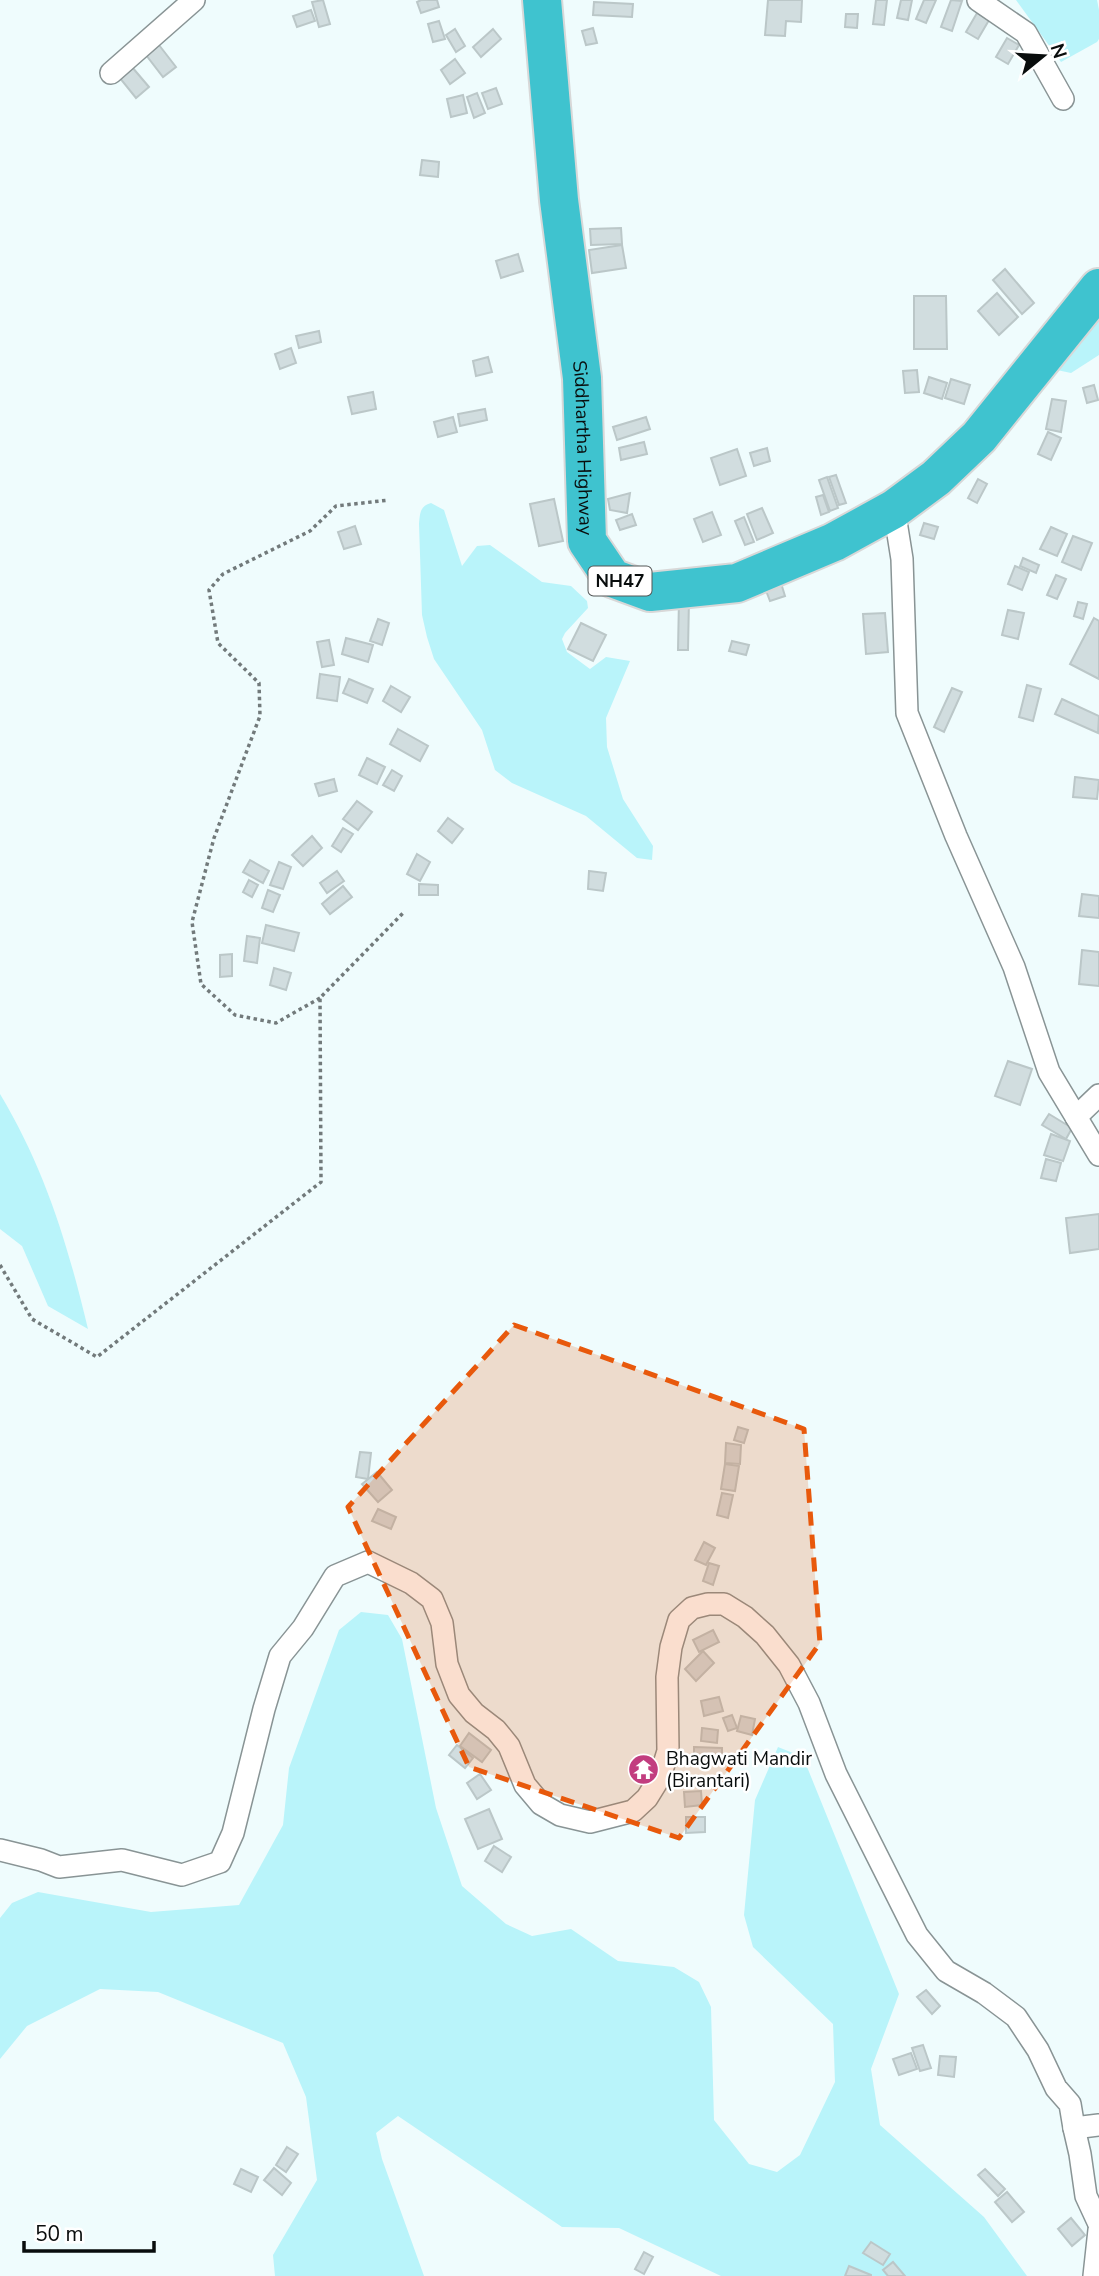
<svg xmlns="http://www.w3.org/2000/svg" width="1099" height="2276" viewBox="0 0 1099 2276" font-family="'Nunito Sans',sans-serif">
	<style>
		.green { fill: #b9f4fa }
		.building { fill: #d1dddf; stroke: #bbc7c8; stroke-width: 2 }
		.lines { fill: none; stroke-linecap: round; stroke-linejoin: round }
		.street-casing { stroke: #899495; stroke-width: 24 }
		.highway-casing { stroke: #d8d8d8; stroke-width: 42 }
		.path { stroke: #727a7b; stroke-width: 3.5; stroke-dasharray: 3.5 3.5; stroke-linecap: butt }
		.street { stroke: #fff; stroke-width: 21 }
		.highway { stroke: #3fc3cf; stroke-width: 38 }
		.marked { fill: #e8590c; fill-opacity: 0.2; stroke: #e8590c; stroke-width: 5; stroke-dasharray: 14 9; stroke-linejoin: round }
		.labels { text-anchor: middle; stroke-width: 5; stroke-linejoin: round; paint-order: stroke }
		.shield { fill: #fff; stroke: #535656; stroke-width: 2 }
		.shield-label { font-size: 18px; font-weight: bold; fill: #090d0d }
		.street-label { font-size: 19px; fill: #090d0d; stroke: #fff }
		.poi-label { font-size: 19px; fill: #090d0d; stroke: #fff; text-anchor: start }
	</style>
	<rect width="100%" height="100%" fill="#effcfd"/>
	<g class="green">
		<polygon points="1016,0 1097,0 1099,10 1099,39 1097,42 1061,62"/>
		<polygon points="1099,303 1099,355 1071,373 1057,370 1047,361"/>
		<path d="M 431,503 L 444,510 L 462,566 L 477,546 L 490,545 L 542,582 L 571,586 L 587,601 L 588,608 L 565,633 L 562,639 L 567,652 L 590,669 L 606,657 L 630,661 L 606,718 L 607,747 L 623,799 L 653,846 L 652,860 L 637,858 L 586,816 L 512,783 L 495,770 L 482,730 L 434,659 L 427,637 L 422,615 L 419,524 C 420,513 420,506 431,503 Z"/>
		<path d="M 0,1094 C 45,1169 68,1245 88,1329 L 48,1306 L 22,1246 L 0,1229 Z"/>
		<polygon points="361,1612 388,1615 402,1639 436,1808 462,1886 506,1924 532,1936 571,1929 618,1961 674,1967 699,1982 711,2007 714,2120 749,2164 777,2172 800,2155 835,2082 833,2024 753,1947 744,1915 755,1800 778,1747 803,1757 899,1994 871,2069 880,2125 984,2217 1027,2276 721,2276 619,2228 562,2227 398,2116 376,2133 382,2159 424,2276 275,2276 273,2255 317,2180 306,2097 283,2043 158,1992 100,1989 27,2026 0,2059 0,1918 12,1903 38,1892 151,1912 239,1905 283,1825 289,1768 339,1630"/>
	</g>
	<g class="building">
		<polygon points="323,0 330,24 319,27 312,2"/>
		<polygon points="421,0 437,0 439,7 421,13 417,2"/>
		<polygon points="768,0 802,0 801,22 786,21 785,36 765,35"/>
		<polygon points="876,0 887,0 884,25 873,24"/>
		<polygon points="901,0 912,0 908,20 897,18"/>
		<polygon points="924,0 936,0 926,23 916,19"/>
		<polygon points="951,0 962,1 952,31 941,27"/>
		<polygon points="594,2 633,4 632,17 593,15"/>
		<polygon points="311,10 315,21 297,27 293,16"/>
		<polygon points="977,13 989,20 978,39 966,32"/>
		<polygon points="846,14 858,14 857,28 845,27"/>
		<polygon points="439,21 445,39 433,42 428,24"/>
		<polygon points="593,28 597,43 586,45 582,31"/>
		<polygon points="455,29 465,46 456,52 446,35"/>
		<polygon points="493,29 501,39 481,57 473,47"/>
		<polygon points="1007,38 1019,45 1008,64 996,57"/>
		<polygon points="159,45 176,67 163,77 146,55"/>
		<polygon points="455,59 465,73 450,84 441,70"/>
		<polygon points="132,67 149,87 136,98 119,77"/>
		<polygon points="496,88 502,104 488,109 482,93"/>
		<polygon points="477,93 485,113 474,118 467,97"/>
		<polygon points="463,95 467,113 451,117 447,99"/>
		<polygon points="422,160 439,162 438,177 420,175"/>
		<polygon points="621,228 622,244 591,245 590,229"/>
		<polygon points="622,245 626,268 592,273 589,250"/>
		<polygon points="518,254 523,271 501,278 496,261"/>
		<polygon points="1005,269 1034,303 1022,314 993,280"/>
		<polygon points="997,293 1018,317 999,335 978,311"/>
		<polygon points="914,296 946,296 947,349 914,349"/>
		<polygon points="319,331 321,342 299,348 296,336"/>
		<polygon points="291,348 296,363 280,369 275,354"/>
		<polygon points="488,357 492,372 476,376 473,361"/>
		<polygon points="917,370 919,392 905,393 903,371"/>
		<polygon points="929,377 947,383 942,399 924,393"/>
		<polygon points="951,379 970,385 964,404 945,398"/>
		<polygon points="1094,385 1098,400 1087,403 1083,388"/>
		<polygon points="373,392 376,409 352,414 348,397"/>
		<polygon points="1052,399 1066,401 1061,432 1046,429"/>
		<polygon points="485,409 487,420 460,426 458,414"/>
		<polygon points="453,417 457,432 438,437 434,422"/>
		<polygon points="646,417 650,429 617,440 613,427"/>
		<polygon points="1048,432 1061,438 1051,460 1038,454"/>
		<polygon points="644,442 647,454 621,460 619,448"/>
		<polygon points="767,448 770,461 754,466 750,453"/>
		<polygon points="737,449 746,476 720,485 711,458"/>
		<polygon points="836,475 846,503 839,505 829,477"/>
		<polygon points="827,477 838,508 830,511 819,480"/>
		<polygon points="978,479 987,484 977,503 968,498"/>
		<polygon points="630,493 627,513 610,510 608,499"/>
		<polygon points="823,495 829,512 821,515 816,497"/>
		<polygon points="554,499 563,541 539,546 530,504"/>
		<polygon points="762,508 773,533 757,540 747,514"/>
		<polygon points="712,512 721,535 703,542 694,519"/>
		<polygon points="632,514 636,525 620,530 616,520"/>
		<polygon points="744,517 754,542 745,545 735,521"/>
		<polygon points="924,523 938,527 934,539 920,535"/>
		<polygon points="355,526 361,544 344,549 338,532"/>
		<polygon points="1051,527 1067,534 1057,556 1040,549"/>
		<polygon points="1073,536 1092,543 1081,570 1062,562"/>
		<polygon points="1023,558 1039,565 1036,573 1020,566"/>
		<polygon points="1015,566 1029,572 1022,590 1008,584"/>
		<polygon points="1056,575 1066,579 1057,599 1047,595"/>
		<polygon points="781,583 785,596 770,601 765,588"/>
		<polygon points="679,599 689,599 688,650 678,650"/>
		<polygon points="1078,602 1087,604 1083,619 1074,616"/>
		<polygon points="1008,610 1024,613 1018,639 1002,635"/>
		<polygon points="885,613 888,652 866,654 863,614"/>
		<polygon points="1094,618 1099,621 1099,679 1070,664"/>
		<polygon points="378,619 389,623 382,645 370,641"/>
		<polygon points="581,623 606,635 593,661 568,649"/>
		<polygon points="346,638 373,645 368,662 342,654"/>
		<polygon points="329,640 334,665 322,667 317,642"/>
		<polygon points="732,641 749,645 746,655 729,651"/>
		<polygon points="320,674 340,677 337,701 317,698"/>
		<polygon points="349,679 373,689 367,703 343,693"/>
		<polygon points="1027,685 1041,689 1033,721 1019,717"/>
		<polygon points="391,686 410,697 401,712 383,701"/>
		<polygon points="952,688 962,692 944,732 934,727"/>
		<polygon points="1062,699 1099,716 1098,733 1055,714"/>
		<polygon points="398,729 428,746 420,761 390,744"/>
		<polygon points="367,758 385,767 377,784 359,775"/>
		<polygon points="392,770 402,776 394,791 383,785"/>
		<polygon points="1075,777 1099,780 1097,799 1073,797"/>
		<polygon points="334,779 337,791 319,796 315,784"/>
		<polygon points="357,801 372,812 358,830 343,819"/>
		<polygon points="448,818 463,829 452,843 438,831"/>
		<polygon points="343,828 353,834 341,852 332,846"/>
		<polygon points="312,836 322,848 303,866 292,855"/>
		<polygon points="417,854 430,862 420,881 407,874"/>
		<polygon points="250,860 269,871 263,883 243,872"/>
		<polygon points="279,862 291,867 283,889 270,885"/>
		<polygon points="337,871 344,881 327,893 320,883"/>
		<polygon points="589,871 606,873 603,891 588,889"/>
		<polygon points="249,880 258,885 252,897 243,892"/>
		<polygon points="419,884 438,885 438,895 419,895"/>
		<polygon points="343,886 352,897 330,914 322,904"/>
		<polygon points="268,890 280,895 273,912 262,908"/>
		<polygon points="1082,894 1099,896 1099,918 1079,916"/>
		<polygon points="266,925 299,933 294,951 262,943"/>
		<polygon points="247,936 260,938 257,963 244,961"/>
		<polygon points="1082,950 1099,952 1099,986 1079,984"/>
		<polygon points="232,954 232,976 220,977 220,955"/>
		<polygon points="274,968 291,973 286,990 270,985"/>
		<polygon points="1008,1061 1032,1069 1020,1105 995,1096"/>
		<polygon points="1049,1114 1072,1128 1066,1139 1042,1125"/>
		<polygon points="1051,1134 1070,1141 1063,1161 1044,1155"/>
		<polygon points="1046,1159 1061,1163 1056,1181 1041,1178"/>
		<polygon points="1099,1214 1099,1249 1070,1253 1066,1218"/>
		<polygon points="738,1427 748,1430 744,1443 734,1440"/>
		<polygon points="726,1443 741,1445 740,1464 725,1463"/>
		<polygon points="360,1452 371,1453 368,1479 356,1477"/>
		<polygon points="725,1464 739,1466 735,1491 721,1489"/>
		<polygon points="377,1472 392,1490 378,1502 362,1484"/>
		<polygon points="722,1493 733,1495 728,1518 717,1515"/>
		<polygon points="378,1509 396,1517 391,1529 372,1521"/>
		<polygon points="704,1542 715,1548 706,1565 695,1560"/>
		<polygon points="709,1563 719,1566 713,1585 703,1581"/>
		<polygon points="713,1630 719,1642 699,1652 693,1640"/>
		<polygon points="703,1651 714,1663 696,1681 685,1669"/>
		<polygon points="719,1697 723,1711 704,1716 701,1701"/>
		<polygon points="732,1715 737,1728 728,1731 723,1718"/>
		<polygon points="741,1716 755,1719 752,1735 737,1731"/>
		<polygon points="702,1728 718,1730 717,1743 701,1741"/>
		<polygon points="469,1733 491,1750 482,1762 460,1746"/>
		<polygon points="457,1745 473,1758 465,1768 449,1755"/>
		<polygon points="694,1747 722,1748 722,1764 694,1763"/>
		<polygon points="480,1774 491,1790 477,1799 467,1783"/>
		<polygon points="701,1791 702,1805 685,1807 684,1792"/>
		<polygon points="489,1809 502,1839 478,1849 465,1819"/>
		<polygon points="686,1817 705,1817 705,1832 686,1833"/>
		<polygon points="494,1846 511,1857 502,1872 485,1861"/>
		<polygon points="926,1990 940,2006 932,2014 917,1997"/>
		<polygon points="923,2045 931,2068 920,2071 912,2048"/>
		<polygon points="911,2053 917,2069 899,2075 893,2059"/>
		<polygon points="940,2056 956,2057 954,2077 938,2075"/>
		<polygon points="287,2147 298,2154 286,2172 276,2165"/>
		<polygon points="274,2168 291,2183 282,2195 264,2180"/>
		<polygon points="241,2169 258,2177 251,2192 234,2184"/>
		<polygon points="985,2169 1005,2189 998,2196 978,2175"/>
		<polygon points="1007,2192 1024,2212 1012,2222 995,2202"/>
		<polygon points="1071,2218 1085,2235 1072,2246 1058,2229"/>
		<polygon points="871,2242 890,2254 883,2265 863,2253"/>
		<polygon points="644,2252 653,2257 644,2274 635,2269"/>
		<polygon points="893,2262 905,2276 888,2276 883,2270"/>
		<polygon points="849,2266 871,2275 871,2276 845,2276"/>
	</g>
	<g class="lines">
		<defs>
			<g id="street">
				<polyline points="978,0 1026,33 1063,99"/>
				<polyline points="111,73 194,0"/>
				<polyline points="894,509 902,559 907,713 956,836 1014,967 1049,1072 1099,1155"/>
				<polyline points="1076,1117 1099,1095"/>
				<polyline points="0,1850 41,1860 59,1867 122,1860 182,1875 220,1862 233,1833 264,1709 280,1656 303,1628 335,1576 368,1562 411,1583 432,1599 442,1623 447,1664 459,1695 474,1713 496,1730 509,1746 525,1785 541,1804 560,1815 590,1822 633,1811 647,1798 660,1777 668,1751 667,1677 671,1647 679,1620 692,1608 708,1604 724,1604 745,1617 765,1635 789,1665 809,1703 836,1774 917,1935 946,1971 984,1993 1016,2017 1038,2050 1056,2088 1070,2104 1074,2128 1099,2125"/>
				<polyline points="1074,2128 1080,2154 1086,2196 1099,2224"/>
				<polyline points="1094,2276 1099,2230"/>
			</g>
			<g id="highway">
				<path id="s1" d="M 542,0 L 559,200 L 582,378 L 587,541 L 612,578 L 650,592 L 737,583 L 834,542 L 894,509 L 936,478 L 979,437 L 1099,288"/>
			</g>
		</defs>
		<use href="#street" class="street-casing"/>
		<use href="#highway" class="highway-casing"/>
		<g class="path">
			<polyline points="320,998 276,1023 235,1015 201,984 192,922 214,838 260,716 259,683 218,643 209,590 223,574 310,531 336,506 389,500"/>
			<polyline points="0,1265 32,1319 97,1357 321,1182 320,998 405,911"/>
		</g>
		<use href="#street" class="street"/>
		<use href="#highway" class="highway"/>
	</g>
	<path class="marked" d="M 514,1325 L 804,1429 L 820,1643 L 679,1838 L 469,1767 L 348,1507 Z"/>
	<defs>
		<symbol id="temple-disc" viewBox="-11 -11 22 22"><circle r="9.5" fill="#c23d7f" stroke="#fff"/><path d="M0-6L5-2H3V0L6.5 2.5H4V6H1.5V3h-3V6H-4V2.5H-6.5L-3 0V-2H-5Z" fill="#fff"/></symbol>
	</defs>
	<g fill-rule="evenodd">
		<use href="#temple-disc" x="626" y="1752" width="35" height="35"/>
	</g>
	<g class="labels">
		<rect class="shield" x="588.5" y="566.5" width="63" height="29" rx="5"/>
		<g class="shield-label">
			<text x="620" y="587">NH47</text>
		</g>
		<g class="street-label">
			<text dy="7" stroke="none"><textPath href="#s1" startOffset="450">Siddhartha Highway</textPath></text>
		</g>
		<g class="poi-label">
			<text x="666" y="1765">Bhagwati Mandir<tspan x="666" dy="22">(Birantari)</tspan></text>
		</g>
	</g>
	<g transform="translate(1043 56) rotate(72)" stroke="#ffffff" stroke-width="5" paint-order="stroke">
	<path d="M0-5L12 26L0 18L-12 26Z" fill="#090d0d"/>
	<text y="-10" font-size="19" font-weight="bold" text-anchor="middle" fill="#090d0d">N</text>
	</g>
	<path d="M24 2241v10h130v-10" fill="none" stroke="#090d0d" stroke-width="3.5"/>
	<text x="35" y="2241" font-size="21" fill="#090d0d" stroke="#ffffff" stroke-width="5" paint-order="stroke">50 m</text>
</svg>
